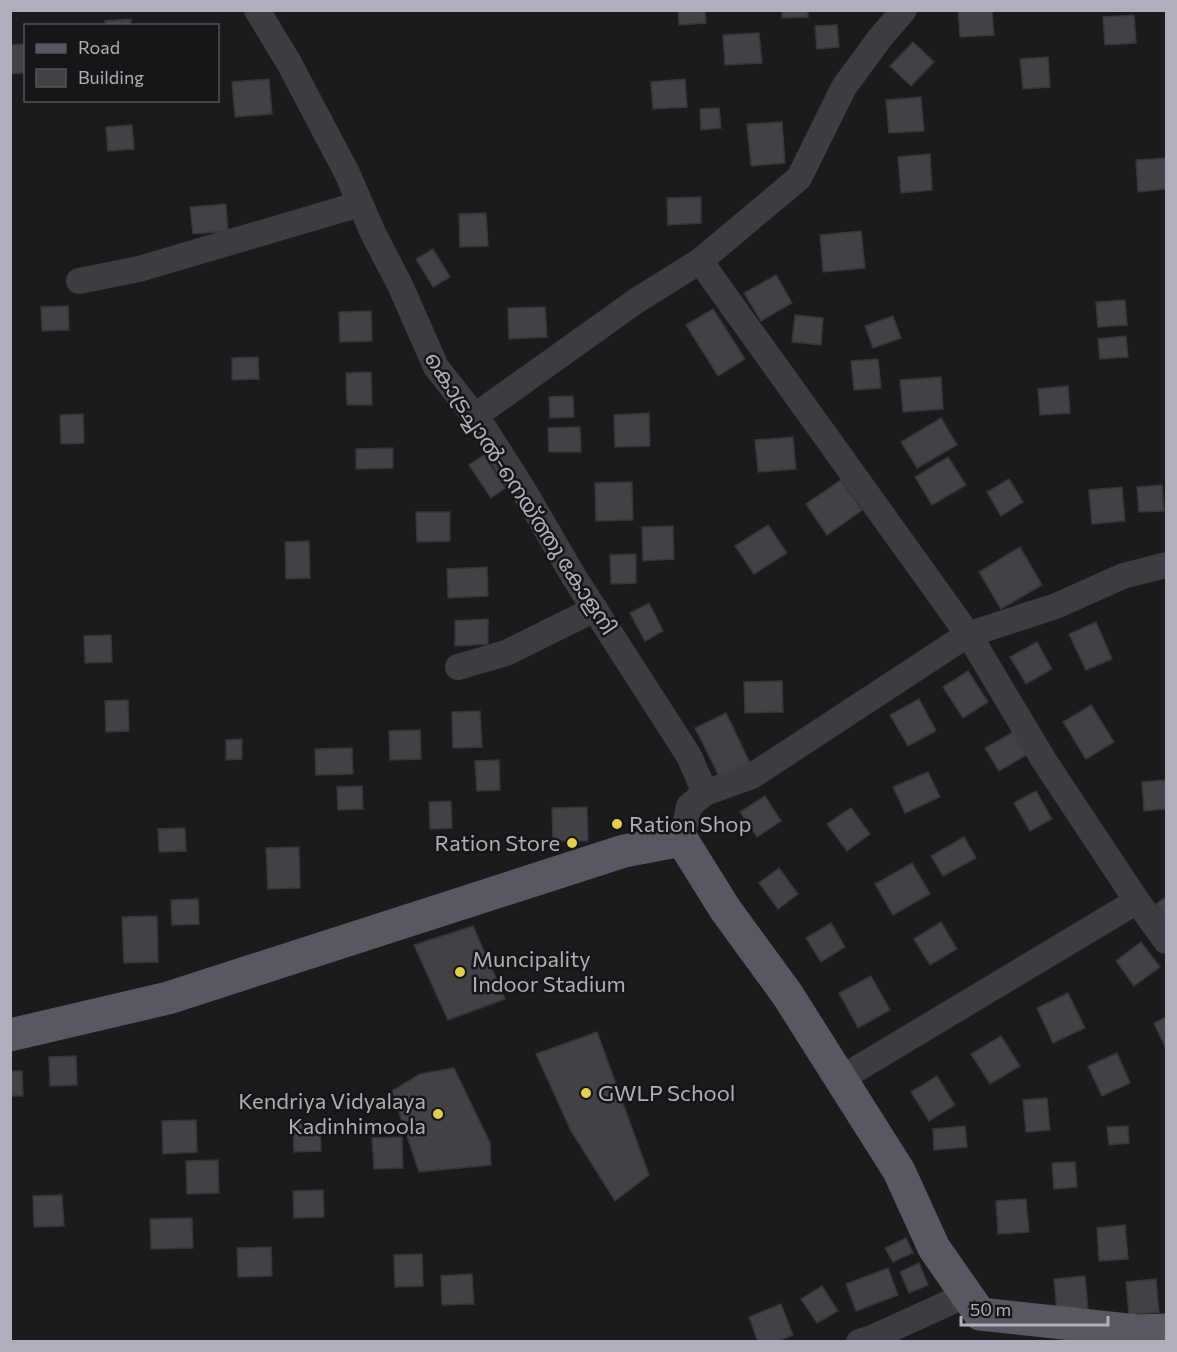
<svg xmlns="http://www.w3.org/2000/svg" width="1177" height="1352" viewBox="0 0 1177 1352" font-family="Commissioner,'Noto Sans Malayalam',sans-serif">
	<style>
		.building { fill: #424246; stroke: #353538; stroke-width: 1.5 }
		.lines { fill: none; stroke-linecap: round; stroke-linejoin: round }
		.minor { stroke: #3c3c41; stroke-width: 26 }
		.major { stroke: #585860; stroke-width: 33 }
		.poi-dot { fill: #e4ce4b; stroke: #161517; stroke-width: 2 }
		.labels { text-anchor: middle; stroke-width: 5; stroke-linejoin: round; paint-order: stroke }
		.street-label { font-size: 22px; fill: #aeafbb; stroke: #161517 }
		.poi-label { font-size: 22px; fill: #aeafbb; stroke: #161517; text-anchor: start }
	</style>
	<rect width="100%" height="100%" fill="#1b1a1c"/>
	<g class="building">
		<polygon points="678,10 705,10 706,23 679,25"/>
		<polygon points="782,10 808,10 808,17 782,18"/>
		<polygon points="958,10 992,10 994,35 960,37"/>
		<polygon points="1134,15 1136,43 1105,45 1103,17"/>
		<polygon points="131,19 131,26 106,26 105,21"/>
		<polygon points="837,25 839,47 817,49 815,26"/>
		<polygon points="759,33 762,63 725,65 723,35"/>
		<polygon points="913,42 934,62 911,86 890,66"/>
		<polygon points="26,44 26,73 10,74 10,45"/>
		<polygon points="1048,57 1050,87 1023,89 1020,59"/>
		<polygon points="269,79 272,114 235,117 232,82"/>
		<polygon points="685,79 687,107 653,109 651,82"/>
		<polygon points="921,97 924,131 889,133 886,100"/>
		<polygon points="719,108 721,128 701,130 700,109"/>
		<polygon points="782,122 785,163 751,166 747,124"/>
		<polygon points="132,125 134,149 108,151 106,127"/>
		<polygon points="930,154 932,190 901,193 898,157"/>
		<polygon points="1166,158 1166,189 1138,192 1136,160"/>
		<polygon points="701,197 701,223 668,225 667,198"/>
		<polygon points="226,204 228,231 193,234 190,207"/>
		<polygon points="486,213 488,246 460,247 459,214"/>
		<polygon points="861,231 865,268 823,272 820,235"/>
		<polygon points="433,249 450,277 433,287 416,259"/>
		<polygon points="776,275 792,303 761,321 744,293"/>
		<polygon points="1125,300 1127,325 1098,327 1096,302"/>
		<polygon points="68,306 69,330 42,331 41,307"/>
		<polygon points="545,307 547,337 509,339 508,308"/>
		<polygon points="713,309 745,359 718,376 686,325"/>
		<polygon points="371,311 372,341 340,342 339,312"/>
		<polygon points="795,315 823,318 821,345 792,342"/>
		<polygon points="893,316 901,338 873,348 865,326"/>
		<polygon points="1126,336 1128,357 1100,359 1098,339"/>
		<polygon points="258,357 259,379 232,380 232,358"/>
		<polygon points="878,359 881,388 854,390 851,361"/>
		<polygon points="371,372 372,405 347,405 346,373"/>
		<polygon points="941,377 943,409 903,412 900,380"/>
		<polygon points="1068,386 1070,413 1040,415 1038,389"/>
		<polygon points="573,396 574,417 550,418 549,397"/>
		<polygon points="649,413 650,446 615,447 614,415"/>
		<polygon points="83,414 84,443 61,444 60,415"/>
		<polygon points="941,418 957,445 917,468 901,442"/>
		<polygon points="580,427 581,452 549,452 548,428"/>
		<polygon points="793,437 796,469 758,472 755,440"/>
		<polygon points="393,448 393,468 356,469 356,449"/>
		<polygon points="484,455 505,488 491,498 469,465"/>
		<polygon points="948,457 966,485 932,505 915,477"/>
		<polygon points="1009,479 1023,502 1001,516 987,492"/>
		<polygon points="841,480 862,510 827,535 806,504"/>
		<polygon points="632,482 633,520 596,521 595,483"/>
		<polygon points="1162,485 1164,511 1139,512 1137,487"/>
		<polygon points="1122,487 1125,521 1092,524 1089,490"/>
		<polygon points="416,512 450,512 450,541 417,542"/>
		<polygon points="768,525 787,553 754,574 735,546"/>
		<polygon points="673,526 674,559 643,561 642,527"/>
		<polygon points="309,541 310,578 286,579 285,542"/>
		<polygon points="1020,547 1042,585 1001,609 979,572"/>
		<polygon points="636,554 636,583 611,584 610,555"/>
		<polygon points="487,567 488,596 448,598 447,569"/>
		<polygon points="649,603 663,631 645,641 630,613"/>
		<polygon points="488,619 488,644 455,646 455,621"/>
		<polygon points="1096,622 1112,659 1086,670 1069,634"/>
		<polygon points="111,635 112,662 85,663 84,636"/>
		<polygon points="1037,642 1052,669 1026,684 1010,657"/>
		<polygon points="968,671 988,702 963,718 943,687"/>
		<polygon points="782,681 783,712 745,713 744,682"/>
		<polygon points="919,699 936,731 908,746 890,715"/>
		<polygon points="128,700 129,731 106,732 105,701"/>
		<polygon points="1091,705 1114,742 1086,759 1063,722"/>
		<polygon points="480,711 482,747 453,748 452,712"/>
		<polygon points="726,713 752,767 722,782 695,728"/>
		<polygon points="420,730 421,759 390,760 389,731"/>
		<polygon points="1015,731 1028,754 999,771 985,748"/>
		<polygon points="242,739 242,759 226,760 226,740"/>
		<polygon points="352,748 353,774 316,775 315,749"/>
		<polygon points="499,760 500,790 477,791 475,761"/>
		<polygon points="928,772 940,797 905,813 893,787"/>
		<polygon points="1166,780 1166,809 1144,811 1142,782"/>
		<polygon points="362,786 363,809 338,810 337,787"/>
		<polygon points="1036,791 1052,819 1030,831 1014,803"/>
		<polygon points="765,796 781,821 757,837 740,812"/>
		<polygon points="451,801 452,828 430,829 429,802"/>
		<polygon points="587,807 588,841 553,841 552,808"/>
		<polygon points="851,808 870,834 847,851 827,824"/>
		<polygon points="185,828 186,851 159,852 158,829"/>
		<polygon points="964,837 976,858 943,876 931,856"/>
		<polygon points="299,847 300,888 268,889 266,848"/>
		<polygon points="912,863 930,894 893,915 875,884"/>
		<polygon points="779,868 798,894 778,909 759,883"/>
		<polygon points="1166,897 1166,920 1156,904"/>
		<polygon points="198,899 199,924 172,925 171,900"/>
		<polygon points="157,916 158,962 124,963 122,917"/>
		<polygon points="941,922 957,949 930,965 914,939"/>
		<polygon points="831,923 845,947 821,962 806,938"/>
		<polygon points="473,926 505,999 448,1020 414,945"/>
		<polygon points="1141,942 1160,967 1134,986 1116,961"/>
		<polygon points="871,976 890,1010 858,1028 839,993"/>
		<polygon points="1068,993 1085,1028 1053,1043 1037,1008"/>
		<polygon points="1166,1017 1166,1049 1154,1023"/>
		<polygon points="597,1032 649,1175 615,1201 571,1131 536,1054"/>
		<polygon points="1001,1036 1020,1066 990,1084 971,1054"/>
		<polygon points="1117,1053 1130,1083 1102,1096 1088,1066"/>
		<polygon points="76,1056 77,1085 50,1086 49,1057"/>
		<polygon points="454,1068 490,1143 491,1165 419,1172 392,1091 420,1074"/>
		<polygon points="10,1071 22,1071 23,1096 10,1096"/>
		<polygon points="937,1076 955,1105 929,1121 911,1092"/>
		<polygon points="1047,1098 1050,1130 1026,1132 1023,1100"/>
		<polygon points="196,1120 197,1152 163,1154 162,1121"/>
		<polygon points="320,1123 321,1151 294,1152 293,1124"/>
		<polygon points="965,1126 967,1147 934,1150 933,1129"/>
		<polygon points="1128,1126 1129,1143 1109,1145 1107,1127"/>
		<polygon points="402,1137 403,1168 374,1169 372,1138"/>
		<polygon points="218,1160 219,1193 187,1194 186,1161"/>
		<polygon points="1075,1162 1077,1187 1054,1189 1052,1163"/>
		<polygon points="323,1190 324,1217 294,1218 293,1191"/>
		<polygon points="62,1195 64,1226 34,1227 33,1196"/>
		<polygon points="1026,1199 1029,1232 998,1234 996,1201"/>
		<polygon points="192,1218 193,1248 151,1249 150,1219"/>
		<polygon points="1125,1225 1128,1259 1099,1261 1097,1228"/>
		<polygon points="906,1238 913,1253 893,1262 885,1248"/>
		<polygon points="271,1247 272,1276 238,1277 237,1248"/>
		<polygon points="422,1254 423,1286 395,1287 394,1255"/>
		<polygon points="919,1263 928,1285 909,1293 900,1272"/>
		<polygon points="888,1268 898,1295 856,1311 846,1284"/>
		<polygon points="472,1274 474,1304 442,1305 441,1276"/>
		<polygon points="1085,1276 1088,1309 1057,1312 1054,1279"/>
		<polygon points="1156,1279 1159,1312 1129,1315 1126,1282"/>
		<polygon points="822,1286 838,1311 817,1323 801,1299"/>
		<polygon points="781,1304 793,1335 776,1342 758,1342 749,1317"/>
	</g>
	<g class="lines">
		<g class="minor">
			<polyline points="257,10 289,63 347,173 373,233 400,285 436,367 484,428 524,491 574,577 689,756 705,793 689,806 682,840"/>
			<polyline points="700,261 972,640 1043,759 1137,901 1166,941"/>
			<polyline points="79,281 139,269 360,204"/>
			<polyline points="475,416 636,301 700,261 799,178 844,87 880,38 904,10"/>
			<polyline points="458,667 506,653 595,609"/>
			<polyline points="705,793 752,776 967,635 1056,606 1123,576 1166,565"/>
			<polyline points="840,1079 1137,901"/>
			<polyline points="859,1342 874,1337 966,1295"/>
		</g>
		<polyline class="major" points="10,1035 168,998 624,851 682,840 725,909 787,994 899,1171 934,1248 980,1314 1137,1331 1166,1330"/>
	</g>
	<g class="poi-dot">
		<circle cx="617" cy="824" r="6"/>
		<circle cx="572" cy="843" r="6"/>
		<circle cx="460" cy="972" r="6"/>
		<circle cx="586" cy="1093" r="6"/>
		<circle cx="438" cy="1114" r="6"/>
	</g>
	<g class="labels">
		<g class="street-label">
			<text transform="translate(521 493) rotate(57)" y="8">കൊട്രച്ചാൽ-നെയ്ത്തു കോളനി</text>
		</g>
		<g class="poi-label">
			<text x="629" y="832">Ration Shop</text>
			<text x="560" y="851" text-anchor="end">Ration Store</text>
			<text x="472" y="967">Muncipality<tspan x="472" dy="25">Indoor Stadium</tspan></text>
			<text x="598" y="1101">GWLP School</text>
			<text x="426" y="1109" text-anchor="end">Kendriya Vidyalaya<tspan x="426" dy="25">Kadinhimoola</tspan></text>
		</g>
	</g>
	<rect width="1177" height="1352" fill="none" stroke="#aeafbb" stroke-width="24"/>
	<rect x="24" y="24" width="195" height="78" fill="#161517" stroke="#535359" stroke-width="1.5"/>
	<rect x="36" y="44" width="30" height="9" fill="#585860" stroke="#535359" stroke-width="1.5"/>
	<text x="78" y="54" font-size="18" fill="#aeafbb">Road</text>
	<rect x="36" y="69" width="30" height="18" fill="#424246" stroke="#535359" stroke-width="1.5"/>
	<text x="78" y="84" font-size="18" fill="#aeafbb">Building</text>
	<path d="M961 1316v9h147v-9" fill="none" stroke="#aeafbb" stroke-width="3"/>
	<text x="970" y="1316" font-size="18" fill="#aeafbb" stroke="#161517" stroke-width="4.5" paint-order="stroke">50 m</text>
</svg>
